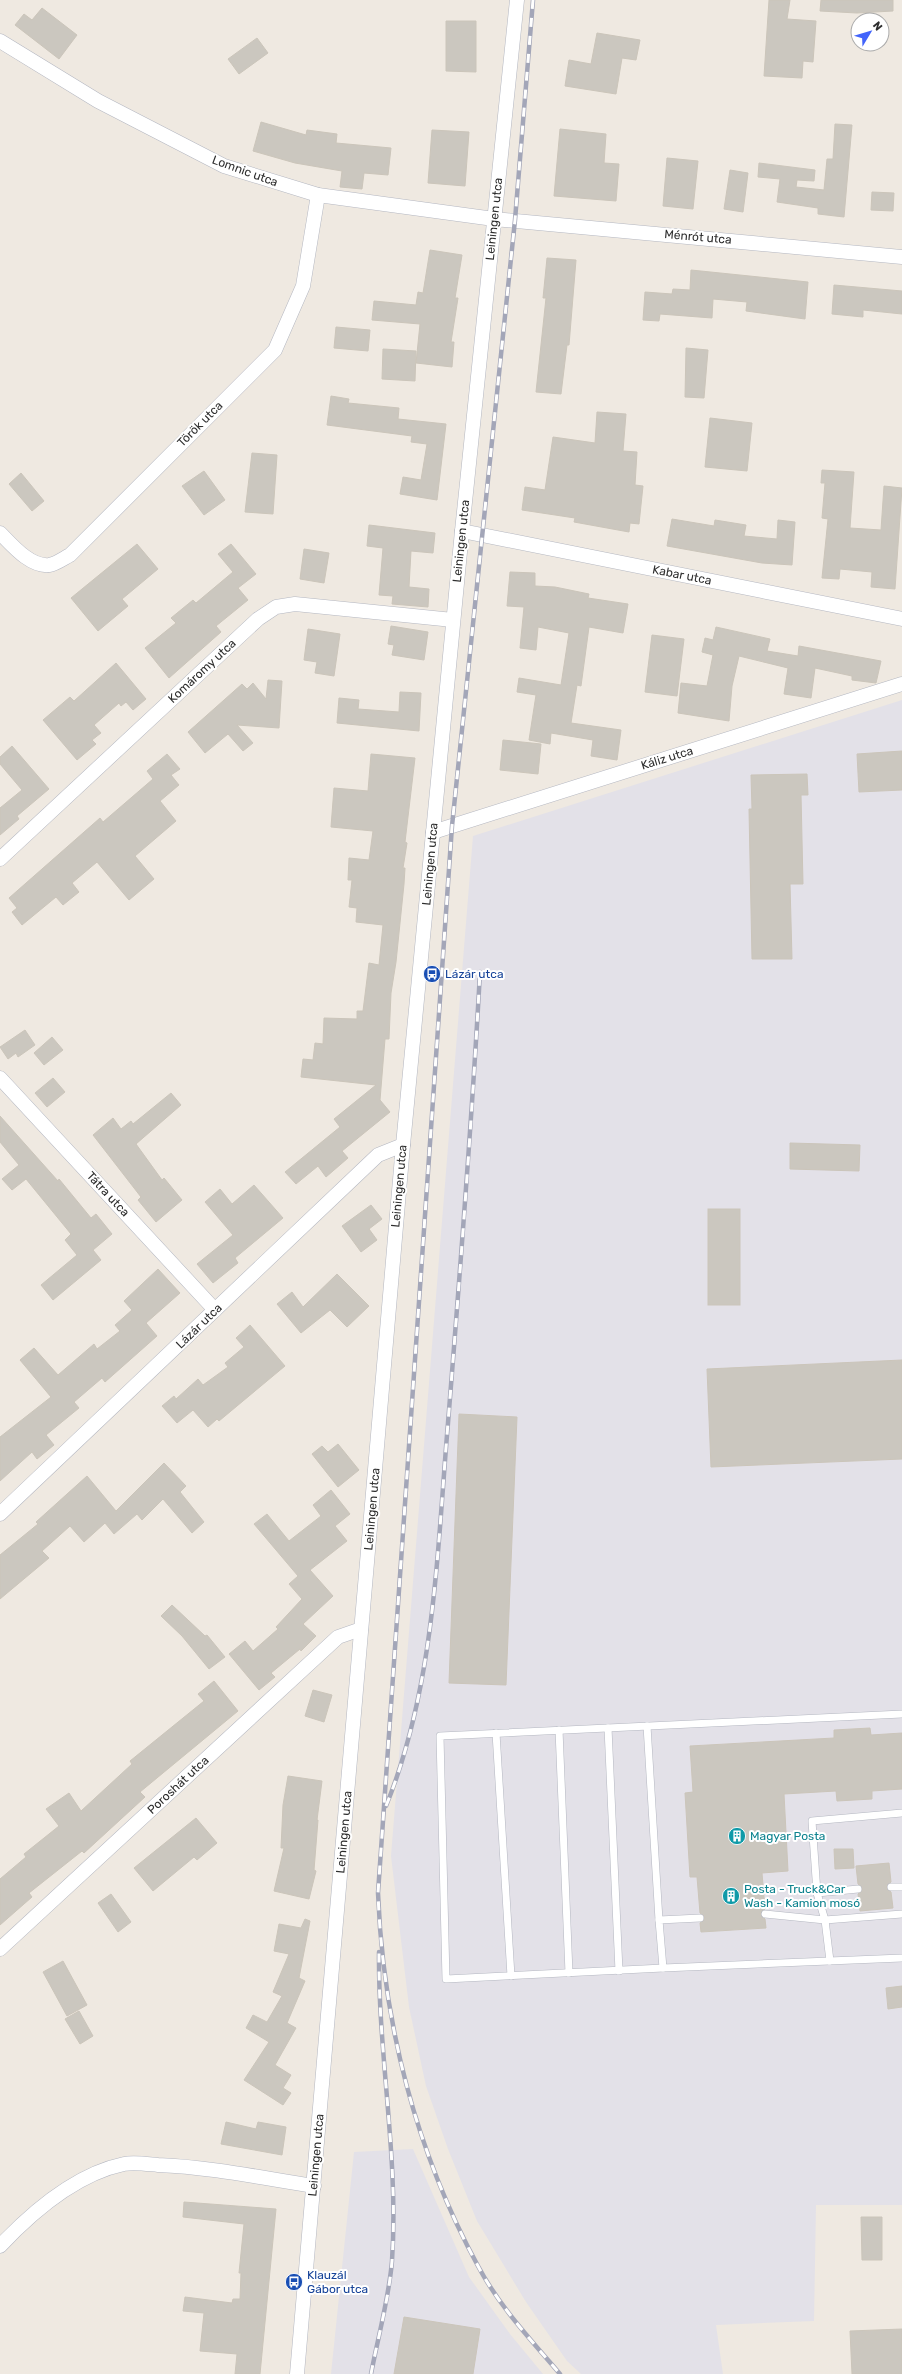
<svg xmlns="http://www.w3.org/2000/svg" width="902" height="2374" viewBox="0 0 902 2374" font-family="Rubik,sans-serif">
	<style>
		.industrial { fill: #e3e1e8 }
		.building { fill: #cbc7bf; stroke: #cbc5ba }
		.lines { fill: none; stroke-linecap: round; stroke-linejoin: round }
		.lane-casing { stroke: #b4b7c1; stroke-width: 8 }
		.street-casing { stroke: #b4b7c1; stroke-width: 15 }
		.lane { stroke: #fff; stroke-width: 7 }
		.street { stroke: #fff; stroke-width: 14 }
		.rail-casing { stroke: #a3a6b8; stroke-width: 4.5 }
		.rail { stroke: #fff; stroke-width: 3; stroke-dasharray: 9; stroke-linecap: butt }
		.labels { text-anchor: middle; stroke-width: 4; stroke-linejoin: round; paint-order: stroke }
		.street-label { font-size: 12px; fill: #2e2e2e; stroke: #fff }
		.transit-label { font-size: 12px; fill: #164399; stroke: #fff; text-anchor: start }
		.culture-label { font-size: 12px; fill: #0d838f; stroke: #fff; text-anchor: start }
	</style>
	<rect width="100%" height="100%" fill="#efe9e1"/>
	<g class="industrial">
		<polygon points="902,700 902,2205 816,2205 814,2321 716,2325 723,2374 581,2374 567,2361 526,2302 477,2221 448,2149 426,2086 409,2007 391,1856 473,836"/>
		<polygon points="413,2149 469,2277 510,2334 543,2374 331,2374 354,2152"/>
	</g>
	<g class="building">
		<polygon points="769,0 790,0 787,19 816,21 813,62 803,61 802,78 764,76"/>
		<polygon points="821,0 893,0 893,11 857,13 820,11"/>
		<polygon points="42,8 77,35 59,59 15,25 24,14 32,20"/>
		<polygon points="446,21 476,21 476,72 446,71"/>
		<polygon points="597,33 640,40 636,60 622,58 616,94 565,86 569,60 591,64"/>
		<polygon points="257,38 268,53 239,74 228,59"/>
		<polygon points="261,122 306,135 307,130 337,134 336,143 391,148 388,175 364,173 362,189 340,187 342,171 295,163 253,151"/>
		<polygon points="835,124 852,125 844,217 818,214 818,208 777,202 780,179 758,177 759,163 815,170 814,181 797,180 796,187 824,190 827,159 833,159"/>
		<polygon points="560,129 606,134 604,163 619,164 616,201 554,196"/>
		<polygon points="432,130 469,132 465,186 428,183"/>
		<polygon points="667,158 698,161 693,209 663,206"/>
		<polygon points="730,170 748,173 743,212 724,209"/>
		<polygon points="872,192 894,193 893,211 871,210"/>
		<polygon points="430,250 462,255 455,298 458,298 451,342 454,342 452,367 416,363 420,324 372,320 374,301 416,305 418,292 423,293"/>
		<polygon points="547,258 576,260 569,345 567,345 561,394 536,392 546,298 543,298"/>
		<polygon points="691,270 808,282 805,319 746,311 747,302 713,299 712,318 660,314 659,321 643,320 645,292 672,294 673,289 690,290"/>
		<polygon points="834,285 902,291 902,314 863,310 863,317 832,314"/>
		<polygon points="336,327 370,330 368,351 334,348"/>
		<polygon points="686,348 708,350 704,398 685,397"/>
		<polygon points="383,349 416,351 415,381 382,379"/>
		<polygon points="331,396 349,399 348,403 399,408 398,419 446,424 437,500 400,494 403,477 421,480 427,444 411,442 412,436 327,425"/>
		<polygon points="597,412 626,414 623,451 637,452 635,485 643,486 639,524 630,523 629,532 574,522 575,518 522,510 525,487 545,490 553,437 595,443"/>
		<polygon points="710,418 752,423 747,471 705,467"/>
		<polygon points="252,453 277,455 273,514 245,512"/>
		<polygon points="822,470 854,472 850,528 881,530 884,486 902,488 895,589 871,587 872,572 840,569 839,579 822,578 828,519 822,518 825,483 821,483"/>
		<polygon points="204,471 225,500 204,515 182,486"/>
		<polygon points="21,473 44,501 32,511 9,484"/>
		<polygon points="672,519 714,526 715,520 746,525 744,536 777,539 778,520 795,522 792,565 762,563 667,546"/>
		<polygon points="369,525 435,533 433,553 411,551 409,587 429,589 428,607 392,604 393,596 379,595 383,548 367,546"/>
		<polygon points="137,544 158,569 122,599 128,606 98,631 71,598"/>
		<polygon points="231,544 256,574 238,588 248,600 216,626 221,632 169,678 145,648 176,623 171,618 193,600 196,603 233,572 218,554"/>
		<polygon points="304,549 329,553 324,583 300,579"/>
		<polygon points="510,572 535,573 535,586 555,587 589,594 588,598 628,604 623,633 589,627 581,686 577,685 571,723 621,730 617,760 591,756 593,740 551,733 550,744 529,740 536,695 517,692 519,678 561,685 569,633 538,627 536,650 520,648 524,607 507,606"/>
		<polygon points="391,626 428,632 424,660 392,655 394,645 388,644"/>
		<polygon points="716,627 770,639 767,651 798,656 799,646 881,661 876,683 852,680 852,676 815,668 811,698 784,694 788,668 739,656 732,686 729,721 678,713 681,683 707,686 713,655 702,652 705,638 713,640"/>
		<polygon points="308,629 340,634 334,676 315,673 317,662 304,660"/>
		<polygon points="652,635 684,639 677,696 645,692"/>
		<polygon points="116,663 146,699 133,710 126,702 121,706 119,703 94,725 101,733 92,740 96,744 77,760 43,720 70,697 74,701"/>
		<polygon points="268,680 282,681 279,728 237,725 253,743 243,751 228,734 205,753 188,732 242,684 247,689 253,683 266,699"/>
		<polygon points="400,692 421,693 419,731 337,723 339,698 359,700 358,709 399,712"/>
		<polygon points="503,740 541,744 538,774 500,770"/>
		<polygon points="12,746 49,789 17,816 19,819 0,835 0,808 22,790 0,764 0,757"/>
		<polygon points="902,751 902,790 859,792 857,754"/>
		<polygon points="167,754 180,769 171,775 179,785 160,801 176,821 135,856 154,879 129,900 97,862 72,883 79,892 63,905 56,897 22,925 12,912 17,908 9,898 100,818 103,822 153,779 147,771"/>
		<polygon points="371,754 415,758 405,842 407,843 403,868 405,868 404,884 396,962 391,993 389,1039 385,1039 380,1100 390,1112 342,1151 348,1158 326,1177 318,1166 296,1184 285,1172 340,1127 334,1119 376,1085 301,1077 303,1059 313,1060 315,1043 323,1044 324,1018 357,1019 357,1011 363,1011 369,963 379,965 383,925 356,922 357,908 349,907 352,880 348,880 349,858 369,860 373,831 331,827 334,788 368,791"/>
		<polygon points="807,774 808,795 801,795 803,884 790,884 792,959 752,959 749,809 752,809 751,775"/>
		<polygon points="25,1030 35,1045 18,1057 16,1053 8,1059 0,1047"/>
		<polygon points="52,1037 63,1050 44,1065 34,1053"/>
		<polygon points="53,1078 65,1092 47,1107 35,1093"/>
		<polygon points="171,1093 181,1105 136,1144 162,1180 164,1178 182,1200 156,1222 138,1200 141,1197 93,1135 113,1118 121,1129 131,1121 133,1124"/>
		<polygon points="0,1116 58,1181 59,1179 91,1218 96,1214 112,1234 93,1250 101,1260 53,1300 41,1285 77,1255 65,1240 71,1234 26,1179 12,1190 2,1179 19,1165 0,1142"/>
		<polygon points="790,1143 860,1145 859,1171 790,1169"/>
		<polygon points="254,1185 283,1218 235,1258 238,1263 213,1283 197,1264 233,1235 205,1202 220,1189 232,1204"/>
		<polygon points="371,1205 382,1219 369,1229 377,1240 361,1252 342,1226"/>
		<rect x="708" y="1209" width="32" height="96"/>
		<polygon points="158,1269 180,1293 146,1323 157,1336 105,1382 102,1378 74,1402 79,1408 46,1435 54,1445 37,1459 32,1452 0,1481 0,1437 51,1397 20,1360 34,1348 58,1375 94,1344 97,1349 120,1331 115,1325 132,1310 124,1301"/>
		<polygon points="337,1274 369,1306 347,1327 330,1310 301,1333 277,1304 292,1292 303,1307"/>
		<polygon points="250,1325 285,1366 219,1421 217,1419 208,1427 193,1410 177,1423 162,1406 174,1396 176,1399 198,1379 203,1385 228,1367 225,1363 244,1347 236,1338"/>
		<polygon points="902,1360 902,1459 711,1467 707,1369"/>
		<polygon points="459,1414 517,1417 506,1685 449,1683"/>
		<polygon points="338,1444 359,1470 338,1487 312,1454 322,1446 328,1452"/>
		<polygon points="164,1463 186,1486 180,1492 204,1522 192,1533 163,1499 142,1520 137,1514 114,1534 105,1523 84,1542 70,1526 42,1551 49,1558 0,1599 0,1555 38,1524 36,1522 87,1476 116,1511"/>
		<polygon points="331,1490 350,1514 335,1526 347,1541 310,1570 333,1596 303,1624 316,1636 301,1651 300,1649 271,1673 275,1677 259,1690 229,1654 245,1641 253,1651 278,1629 276,1627 302,1599 289,1584 298,1576 254,1524 267,1514 289,1541 321,1516 313,1505"/>
		<polygon points="172,1605 205,1636 207,1635 225,1657 209,1669 182,1636 161,1616"/>
		<polygon points="214,1681 238,1711 140,1792 145,1797 84,1853 82,1851 29,1893 32,1897 0,1925 0,1879 26,1857 24,1854 59,1826 46,1809 69,1793 81,1811 132,1764 130,1761 204,1701 198,1694"/>
		<polygon points="313,1690 332,1695 324,1722 305,1716"/>
		<polygon points="870,1728 871,1735 902,1733 902,1789 872,1791 872,1799 837,1801 836,1791 784,1794 788,1871 762,1873 765,1909 760,1914 765,1919 766,1928 701,1932 700,1923 705,1917 700,1913 697,1877 690,1877 685,1793 693,1792 690,1746 834,1738 834,1730"/>
		<polygon points="288,1776 322,1781 317,1820 318,1820 314,1870 316,1871 309,1899 274,1891 284,1848 281,1848 283,1805"/>
		<polygon points="196,1818 217,1843 197,1860 194,1857 153,1891 134,1868"/>
		<polygon points="834,1849 853,1849 854,1868 835,1869"/>
		<polygon points="889,1863 891,1882 886,1887 891,1892 893,1908 860,1911 858,1894 863,1889 858,1884 856,1866"/>
		<polygon points="111,1894 131,1922 118,1932 98,1903"/>
		<polygon points="305,1919 310,1921 299,1978 305,1981 287,2023 296,2028 275,2065 291,2075 283,2088 291,2093 283,2105 244,2080 269,2042 246,2028 253,2015 267,2022 282,1996 273,1992 289,1954 274,1951 279,1924 301,1928"/>
		<polygon points="63,1961 87,2005 67,2016 43,1972"/>
		<polygon points="902,1986 902,2007 888,2009 886,1988"/>
		<polygon points="79,2011 93,2036 80,2044 65,2019"/>
		<polygon points="226,2122 256,2129 258,2122 286,2127 282,2155 221,2144"/>
		<polygon points="184,2202 276,2209 260,2374 235,2374 237,2354 200,2351 204,2313 183,2311 185,2297 232,2303 233,2299 240,2299 241,2273 239,2273 244,2224 183,2217"/>
		<polygon points="861,2217 882,2217 882,2260 862,2260"/>
		<polygon points="404,2317 480,2329 473,2374 394,2374"/>
		<polygon points="902,2329 902,2374 852,2374 850,2331"/>
	</g>
	<g class="lines">
		<defs>
			<g id="lane">
				<polyline points="647,1726 659,1920"/>
				<polyline points="608,1728 619,1971"/>
				<polyline points="559,1730 569,1973"/>
				<polyline points="496,1733 511,1976"/>
				<polyline points="891,1887 902,1887"/>
				<polyline points="817,1893 858,1889"/>
				<polyline points="765,1914 825,1920 902,1914"/>
				<polyline points="700,1918 659,1920 663,1968 902,1958"/>
				<polyline points="830,1961 825,1920 817,1893 812,1821 902,1813"/>
				<polyline points="663,1968 446,1979 440,1736 902,1714"/>
			</g>
			<g id="street">
				<polyline points="0,41 98,101 224,166 318,195 494,219 902,257"/>
				<polyline points="462,531 902,619"/>
				<path d="M 0,533 C 12,545 30,567 49,565 C 56,564 64,558 70,555 L 275,350 L 303,286 L 318,195"/>
				<polyline points="433,832 902,684"/>
				<polyline points="0,859 258,619 276,607 295,604 453,620"/>
				<polyline points="0,1078 215,1310"/>
				<polyline points="0,1514 378,1155 403,1145"/>
				<polyline points="0,1949 338,1637 361,1629"/>
				<path d="M 0,2246 C 33,2211 76,2174 124,2164 C 134,2162 147,2164 158,2165 C 210,2167 262,2178 314,2186"/>
				<polyline points="297,2374 403,1145 462,531 517,0"/>
			</g>
		</defs>
		<use href="#lane" class="lane-casing"/>
		<use href="#street" class="street-casing"/>
		<use href="#lane" class="lane"/>
		<use href="#street" class="street"/>
		<defs>
			<g id="rail">
				<path d="M 533,0 L 515,220 L 452,826 L 378,1893 C 383,2023 416,2152 478,2266 C 499,2306 531,2340 560,2374"/>
				<path d="M 386,1806 C 435,1685 437,1552 448,1423 C 460,1273 472,1122 480,972"/>
				<path d="M 371,2374 C 378,2337 389,2298 392,2261 C 399,2157 378,2056 379,1952"/>
			</g>
		</defs>
		<use href="#rail" class="rail-casing"/>
		<use href="#rail" class="rail"/>
	</g>
	<defs>
		<symbol id="bus-disc" viewBox="-11 -11 22 22"><circle r="9.5" fill="#1a4fb4" stroke="#fff"/><path d="M-5-6H5V4H4V6H2V4H-2V6H-4V4H-5ZM-3.5-4V0h7V-4ZM-3.5 1.2v1.5H-2V1.2ZM2 1.2v1.5H3.5V1.2Z" fill="#fff"/></symbol>
		<symbol id="building-disc" viewBox="-11 -11 22 22"><circle r="9.5" fill="#0f9aa8" stroke="#fff"/><path d="M-4-6H4V6H1V3H-1V6H-4ZM-2.5-4.3h1.7v1.8h-1.7ZM.8-4.3h1.7v1.8H.8ZM-2.5-1h1.7V.8h-1.7ZM.8-1h1.7V.8H.8Z" fill="#fff"/></symbol>
	</defs>
	<g fill-rule="evenodd">
		<use href="#bus-disc" x="422" y="964" width="20" height="20"/>
		<use href="#building-disc" x="727" y="1826" width="20" height="20"/>
		<use href="#building-disc" x="721" y="1886" width="20" height="20"/>
		<use href="#bus-disc" x="284" y="2272" width="20" height="20"/>
	</g>
	<g class="labels">
		<g class="street-label">
			<text transform="translate(245 171) rotate(20)" y="4">Lomnic utca</text>
			<text transform="translate(494 219) rotate(-84)" y="4">Leiningen utca</text>
			<text transform="translate(698 237) rotate(5)" y="4">Ménrót utca</text>
			<text transform="translate(200 424) rotate(-45)" y="4">Török utca</text>
			<text transform="translate(461 541) rotate(-84)" y="4">Leiningen utca</text>
			<text transform="translate(682 575) rotate(11)" y="4">Kabar utca</text>
			<text transform="translate(202 671) rotate(-43)" y="4">Komáromy utca</text>
			<text transform="translate(667 758) rotate(-17)" y="4">Káliz utca</text>
			<text transform="translate(430 864) rotate(-85)" y="4">Leiningen utca</text>
			<text transform="translate(399 1186) rotate(-85)" y="4">Leiningen utca</text>
			<text transform="translate(108 1194) rotate(47)" y="4">Tátra utca</text>
			<text transform="translate(199 1326) rotate(-44)" y="4">Lázár utca</text>
			<text transform="translate(372 1509) rotate(-85)" y="4">Leiningen utca</text>
			<text transform="translate(178 1785) rotate(-43)" y="4">Poroshát utca</text>
			<text transform="translate(344 1832) rotate(-85)" y="4">Leiningen utca</text>
			<text transform="translate(316 2155) rotate(-85)" y="4">Leiningen utca</text>
		</g>
		<g class="transit-label">
			<text x="445" y="978">Lázár utca</text>
			<text x="307" y="2279">Klauzál<tspan x="307" dy="14">Gábor utca</tspan></text>
		</g>
		<g class="culture-label">
			<text x="750" y="1840">Magyar Posta</text>
			<text x="744" y="1893">Posta - Truck&amp;Car<tspan x="744" dy="14">Wash - Kamion mosó</tspan></text>
		</g>
	</g>
	<g transform="translate(870 32) rotate(52)"><circle r="19" fill="#ffffff" stroke="#ababab"/>
	<path d="M0-3L7 15L0 10L-7 15Z" fill="#4264fb"/>
	<text y="-6" font-size="11" font-weight="bold" text-anchor="middle" fill="#2e2e2e">N</text>
	</g>
</svg>
